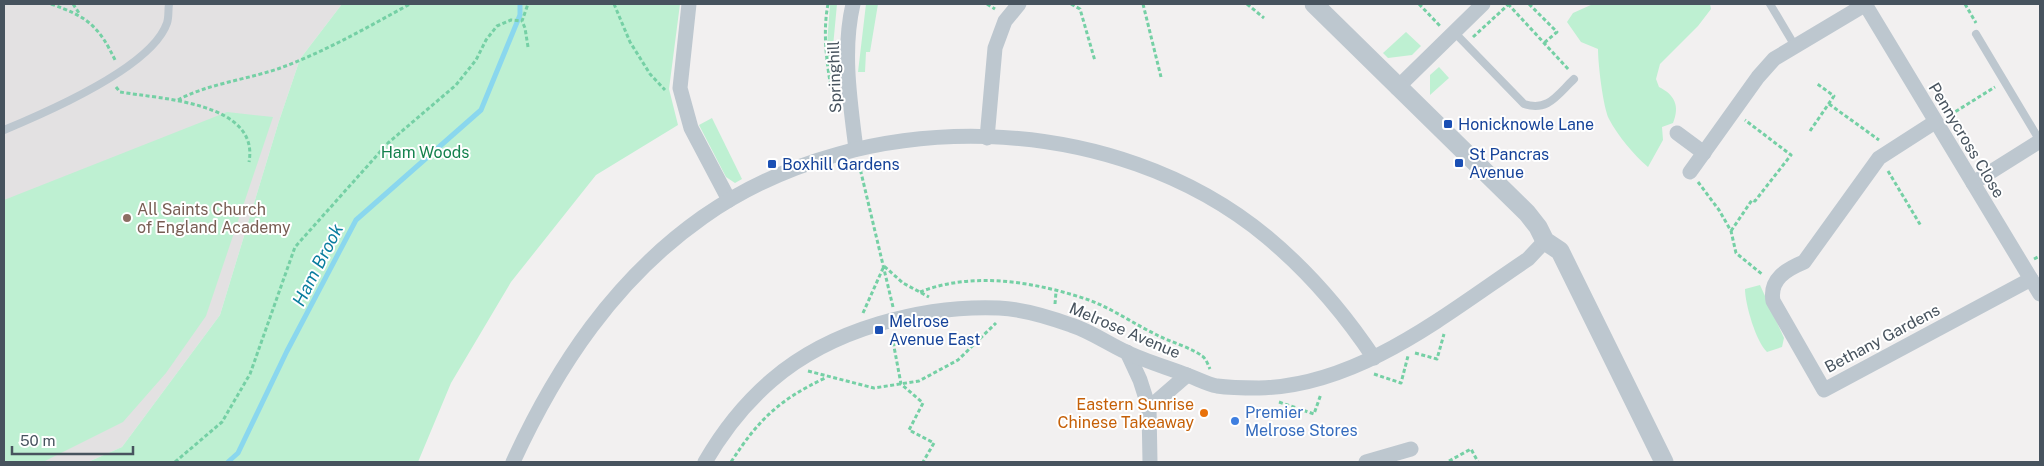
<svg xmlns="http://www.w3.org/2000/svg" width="2044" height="466" viewBox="0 0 2044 466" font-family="'Public Sans',sans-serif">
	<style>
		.education { fill: #e3e1e2 }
		.green { fill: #bef0d2 }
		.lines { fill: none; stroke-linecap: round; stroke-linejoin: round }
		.stream { stroke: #8ad7ee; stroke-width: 5 }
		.path { stroke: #75d0a5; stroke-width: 3; stroke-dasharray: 4 2.5; stroke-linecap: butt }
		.service { stroke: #bdc7cf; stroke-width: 8 }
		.minor { stroke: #bdc7cf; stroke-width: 15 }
		.tertiary { stroke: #bdc7cf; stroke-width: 19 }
		.transit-dot { fill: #1a4fb4; stroke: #fff; stroke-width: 2 }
		.education-dot { fill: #8d6e63; stroke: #fff; stroke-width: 2 }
		.food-dot { fill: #e8710a; stroke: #fff; stroke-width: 2 }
		.shop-dot { fill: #3f7fe0; stroke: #fff; stroke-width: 2 }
		.labels { text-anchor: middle; stroke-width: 4; stroke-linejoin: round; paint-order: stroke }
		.street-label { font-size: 16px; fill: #47535e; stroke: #fff }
		.transit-label { font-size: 16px; fill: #164399; stroke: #fff; text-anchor: start }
		.park-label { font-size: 16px; fill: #15824e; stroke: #fff }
		.education-label { font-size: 16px; fill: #785e54; stroke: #fff; text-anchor: start }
		.food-label { font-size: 16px; fill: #c56008; stroke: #fff; text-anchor: end }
		.shop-label { font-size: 16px; fill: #366cbe; stroke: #fff; text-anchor: start }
		.water-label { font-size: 18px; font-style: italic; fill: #0a7d9f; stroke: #fff }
	</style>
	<rect width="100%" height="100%" fill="#f2f0f0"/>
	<polygon class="education" points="4,4 342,4 300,59 279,121 220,315 122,447 88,462 4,462"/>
	<g class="green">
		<polygon points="342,4 680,4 669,89 678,125 596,175 511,282 451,383 418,462 88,462 122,447 220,315 279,121 300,59"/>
		<polygon points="830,4 837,4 831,68 838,74 838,80 831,80 827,45"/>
		<polygon points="866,4 878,4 870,52 866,52 865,72 858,72"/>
		<path d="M 1593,4 L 1710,4 L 1711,9 L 1698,26 L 1660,64 L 1656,79 L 1659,87 C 1675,95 1680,106 1673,123 L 1662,127 L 1663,140 L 1648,167 C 1633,154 1618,136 1609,119 C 1603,107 1598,63 1598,49 L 1581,42 L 1567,22 L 1573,13 Z"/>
		<polygon points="1406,32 1421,46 1412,55 1388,58 1383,53"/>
		<polygon points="1439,67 1449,78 1430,95 1430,75"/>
		<polygon points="227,112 273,117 206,316 166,373 123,422 43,462 4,462 4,200"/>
		<polygon points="712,118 742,179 735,183 726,177 699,125"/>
		<path d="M 1760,285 L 1784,338 L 1782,347 L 1767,352 C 1756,342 1745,304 1745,289 Z"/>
	</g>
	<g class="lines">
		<polyline class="stream" points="228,462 238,453 287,351 356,220 481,110 520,15 520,4"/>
		<g class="path">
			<path d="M 51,4 C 88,17 99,26 116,62"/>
			<polyline points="73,4 79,13"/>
			<polyline points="614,4 630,42 650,74 665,90"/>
			<path d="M 828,4 C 823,30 826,56 830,82 L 835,81"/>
			<polyline points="987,4 995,9"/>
			<polyline points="1071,4 1080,9 1095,61"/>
			<polyline points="1143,4 1161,77"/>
			<polyline points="1247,4 1264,18"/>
			<polyline points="1419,4 1441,27"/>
			<polyline points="1508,4 1569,70"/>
			<polyline points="1529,4 1557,32 1544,43"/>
			<polyline points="1965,4 1976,23"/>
			<polyline points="1473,37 1509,4"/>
			<polyline points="528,47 525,28 522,21 528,4"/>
			<path d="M 116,87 L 120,92 C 160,99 260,102 249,162"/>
			<path d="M 178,100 C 206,84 251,79 283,67 C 328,50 368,27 410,4"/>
			<polyline points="1829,104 1879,140"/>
			<polyline points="1950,115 1995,87"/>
			<polyline points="1810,131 1834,96 1816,83"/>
			<polyline points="859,164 893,307"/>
			<polyline points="1888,171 1921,226"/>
			<polyline points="1698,182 1719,210 1731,231 1736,253 1763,275"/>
			<polyline points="1731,231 1752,200 1755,201 1791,155 1745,120"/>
			<polyline points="2034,259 2040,256"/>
			<path d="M 920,292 C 973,271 1036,282 1089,300 C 1113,309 1134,324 1157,335 C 1168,341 1194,349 1202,356 C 1206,358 1208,365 1210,369"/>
			<polyline points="1055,304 1056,292"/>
			<polyline points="863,313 884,266 903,283 929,297"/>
			<polyline points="892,336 901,384 923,403 909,430 934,443 923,462"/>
			<polyline points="1415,353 1437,359 1444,334"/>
			<polyline points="808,371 874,388 919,381 958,360 996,323"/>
			<polyline points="1374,374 1401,383 1408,356"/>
			<polyline points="1279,402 1314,414 1321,394"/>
			<polyline points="1449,461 1471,449 1478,462"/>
			<polyline points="175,462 222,422 250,374 295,247 388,143 456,85 476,60 486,40 497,26 511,20 522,21"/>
			<path d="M 731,462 C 759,419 779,400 825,378"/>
		</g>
		<g class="service">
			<polyline points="1770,4 1795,46"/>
			<path d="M 1454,32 L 1524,104 C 1548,112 1557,95 1574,79"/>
			<polyline points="1976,34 2040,141"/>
			<path d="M 4,130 C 45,113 152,67 167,23 C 169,17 168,10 169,4"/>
		</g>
		<g class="minor">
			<polyline points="689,4 680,88 691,128 729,200"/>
			<path d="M 853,4 C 842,51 850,101 856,149"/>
			<polyline points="1865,4 2040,294"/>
			<polyline points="1397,88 1483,4"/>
			<path d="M 1935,122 L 1879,158 L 1804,262 C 1787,269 1769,279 1773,301 L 1824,390 L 2031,279"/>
			<polyline points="1677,133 1704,153"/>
			<polyline points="987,138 995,48 1005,21 1019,4"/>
			<polyline points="1690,172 1758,77 1774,59 1866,4"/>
			<polyline points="1973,183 2040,141"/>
			<polyline points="1127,352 1140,380 1149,408 1150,462"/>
			<polyline points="1149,408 1187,375"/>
			<path d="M 513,462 C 557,366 615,279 703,217 C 865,103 1114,110 1267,237 C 1309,272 1344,313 1374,358"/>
			<path d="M 705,462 C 723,431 745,403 772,380 C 831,329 923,305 999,308 C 1022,309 1049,317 1071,325 C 1090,331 1107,343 1126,352 C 1145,361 1166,367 1187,375 C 1196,378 1207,384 1217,386 C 1231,388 1246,388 1259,388 C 1360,386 1447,313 1528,259 L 1545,241"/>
			<polyline points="1366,462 1411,449"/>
		</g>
		<polyline class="tertiary" points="1314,4 1527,213 1538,227 1545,241 1560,251 1664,462"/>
	</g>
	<g class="transit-dot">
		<rect x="1443" y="119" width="10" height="10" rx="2.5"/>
		<rect x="1454" y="158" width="10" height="10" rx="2.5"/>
		<rect x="767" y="159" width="10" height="10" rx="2.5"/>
		<rect x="874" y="325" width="10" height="10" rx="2.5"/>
	</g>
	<circle class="education-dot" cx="127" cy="218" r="5"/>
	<circle class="food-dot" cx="1204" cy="413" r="5"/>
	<circle class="shop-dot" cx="1235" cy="421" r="5"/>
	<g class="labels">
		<g class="street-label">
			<text transform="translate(834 77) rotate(-92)" y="6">Springhill</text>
			<text transform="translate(1967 140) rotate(59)" y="6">Pennycross Close</text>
			<text transform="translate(1125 330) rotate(23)" y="6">Melrose Avenue</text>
			<text transform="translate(1882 338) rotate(-28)" y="6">Bethany Gardens</text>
		</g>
		<g class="transit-label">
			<text x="1458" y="130">Honicknowle Lane</text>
			<text x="1469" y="160">St Pancras<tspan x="1469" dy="18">Avenue</tspan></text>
			<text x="782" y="170">Boxhill Gardens</text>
			<text x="889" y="327">Melrose<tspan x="889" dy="18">Avenue East</tspan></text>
		</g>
		<g class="park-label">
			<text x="425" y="158">Ham Woods</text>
		</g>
		<g class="education-label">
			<text x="137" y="215">All Saints Church<tspan x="137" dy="18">of England Academy</tspan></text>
		</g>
		<g class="food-label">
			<text x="1194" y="410">Eastern Sunrise<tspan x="1194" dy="18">Chinese Takeaway</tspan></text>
		</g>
		<g class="shop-label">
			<text x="1245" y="418">Premier<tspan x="1245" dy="18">Melrose Stores</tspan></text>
		</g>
		<g class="water-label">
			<text transform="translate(318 265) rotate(-63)" y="6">Ham Brook</text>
		</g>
	</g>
	<rect width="2044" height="466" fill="none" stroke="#47535e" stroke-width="10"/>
	<path d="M12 446v8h121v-8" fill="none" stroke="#47535e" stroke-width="2.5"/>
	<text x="20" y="446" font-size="15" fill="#47535e" stroke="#ffffff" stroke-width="4" paint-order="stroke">50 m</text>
</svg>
